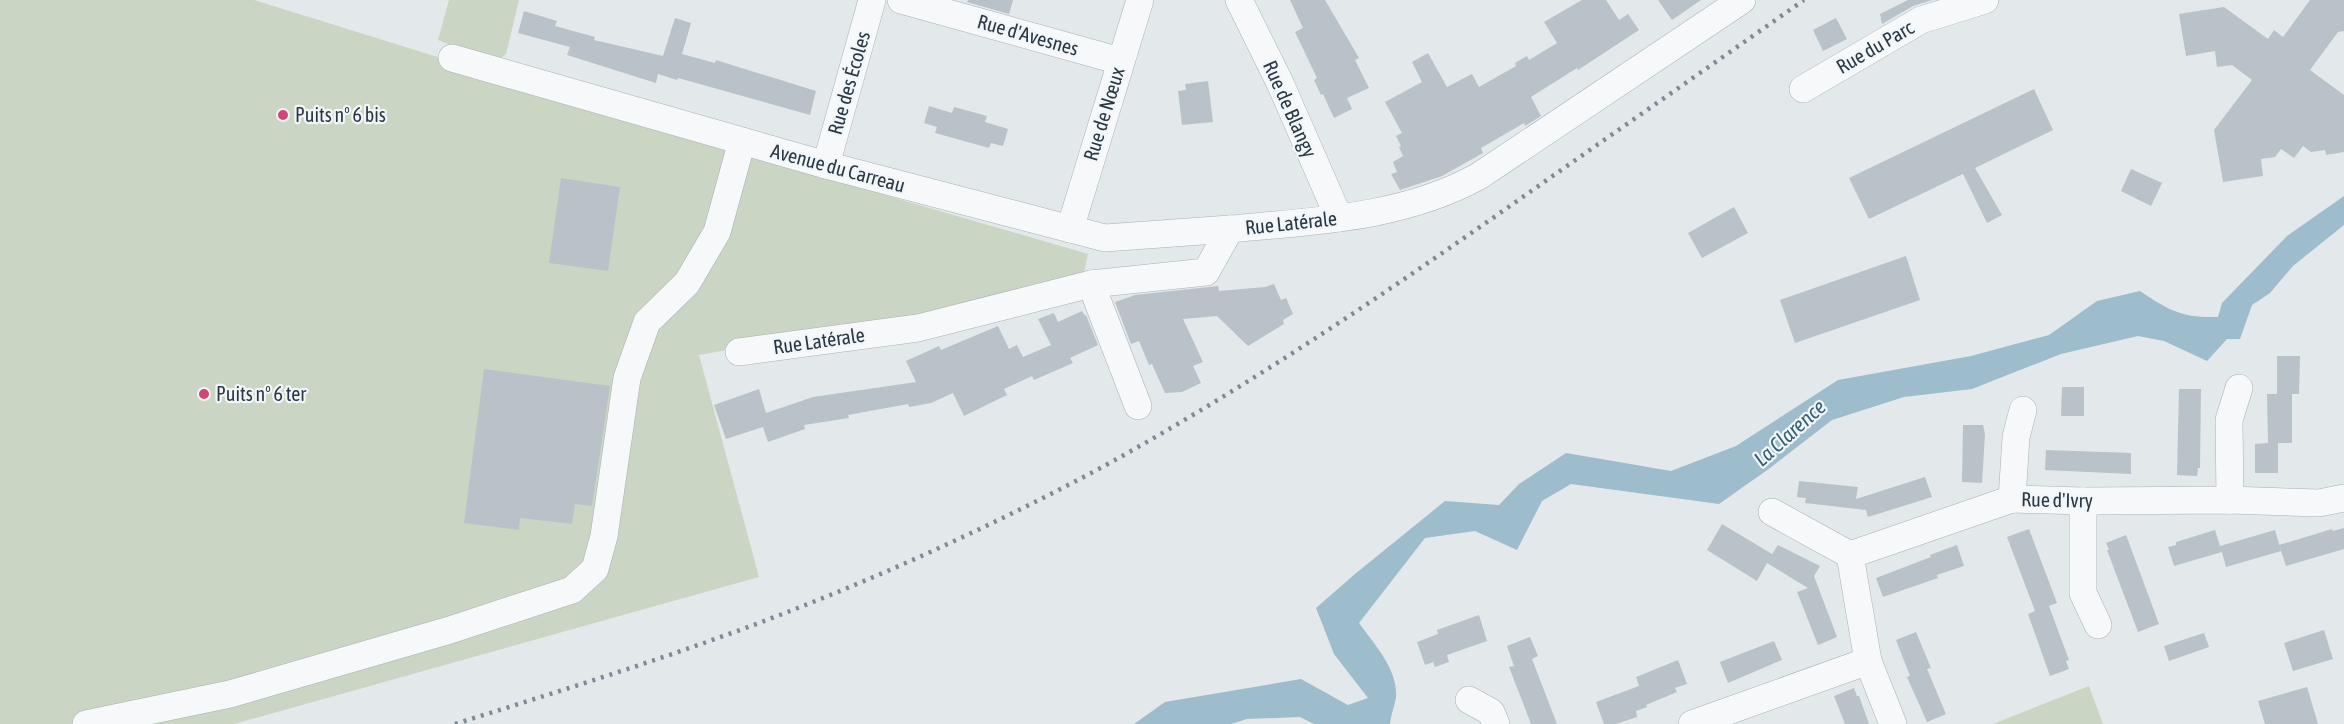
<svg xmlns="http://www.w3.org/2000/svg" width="2344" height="724" viewBox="0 0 2344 724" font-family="'Asap Condensed',sans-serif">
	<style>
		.green { fill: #cbd5c3 }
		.water { fill: #9dbdcc }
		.building { fill: #b9c2c9 }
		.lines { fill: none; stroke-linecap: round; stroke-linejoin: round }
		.minor-casing { stroke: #a8b0b6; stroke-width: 28 }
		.minor { stroke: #f6f8f9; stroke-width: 27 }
		.rail { stroke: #7b8a96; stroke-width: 4.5; stroke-dasharray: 3 6; stroke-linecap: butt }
		.poi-dot { fill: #d44474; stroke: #f2f6f8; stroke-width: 2 }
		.labels { text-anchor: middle; stroke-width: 4.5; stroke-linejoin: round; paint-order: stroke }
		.street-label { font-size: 20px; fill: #2a3844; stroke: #f2f6f8 }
		.poi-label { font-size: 20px; fill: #2a3844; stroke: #f2f6f8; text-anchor: start }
		.water-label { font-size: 21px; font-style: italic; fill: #325f7a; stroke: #f2f6f8 }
	</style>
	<rect width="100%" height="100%" fill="#e3e8eb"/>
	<g class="green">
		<polygon points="0,0 254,0 833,180 1088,254 1081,286 699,355 759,577 234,724 0,724"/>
		<polygon points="449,0 519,0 506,54 495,63 438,40"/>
		<polygon points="2089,686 2103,724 1993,724"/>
	</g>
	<path class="water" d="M 2344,196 L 2344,225 L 2293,266 L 2270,293 L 2252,305 L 2240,339 L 2227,339 L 2207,361 L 2164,341 L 2138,336 L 2061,354 L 1972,389 L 1904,397 L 1832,420 L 1770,468 L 1719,504 L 1571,484 L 1542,501 L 1517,550 L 1475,531 L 1425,538 L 1359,623 C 1374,644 1398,669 1396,697 C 1395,705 1391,714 1390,724 L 1314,724 L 1300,717 L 1247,719 L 1231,724 L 1134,724 L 1165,702 L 1301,679 L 1348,705 L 1368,698 L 1334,654 L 1316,608 L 1355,574 L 1445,501 L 1499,505 L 1519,484 L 1566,453 L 1671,471 L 1736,446 L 1838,380 L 1971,356 L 2049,335 L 2097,301 L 2140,291 C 2170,311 2182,318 2218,317 L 2222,303 L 2287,236 Z"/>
	<g class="building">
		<polygon points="968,0 1013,0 1009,14 967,2"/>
		<polygon points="1290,0 1325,0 1359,58 1355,60 1369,88 1347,98 1352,109 1334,118 1323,94 1321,95 1314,80 1317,78 1295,32 1303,28"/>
		<polygon points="1582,0 1606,0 1619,20 1628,14 1639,30 1578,70 1577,68 1531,97 1541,116 1525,126 1524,123 1481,148 1483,153 1442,176 1400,190 1391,174 1397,172 1393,162 1403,156 1399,147 1401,146 1396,136 1402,133 1385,102 1422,82 1412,62 1428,53 1447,87 1472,74 1479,87 1516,66 1515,63 1527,56 1529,60 1557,43 1544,22"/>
		<polygon points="1658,0 1701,0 1672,20"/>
		<polygon points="1908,0 1932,0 1913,6 1882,24 1880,14"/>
		<polygon points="2310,0 2344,0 2344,31 2338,32 2310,70 2344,95 2344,152 2326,155 2325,150 2311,152 2303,146 2294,158 2281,149 2275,157 2261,159 2263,176 2223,182 2214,130 2252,80 2232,65 2217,67 2215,51 2186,56 2179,14 2224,7 2268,39 2274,30 2283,37"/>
		<polygon points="524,11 557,21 555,26 595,37 594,40 663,56 675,18 691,23 682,54 715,63 716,60 816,91 810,115 678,78 677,80 658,74 656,83 567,55 570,47 518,33"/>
		<polygon points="1836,18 1847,39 1823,51 1813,30"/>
		<polygon points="1208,81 1213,122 1182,125 1178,91 1186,90 1185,84"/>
		<polygon points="2034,89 2053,130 1975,168 2002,215 1987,223 1963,174 1869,219 1849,178"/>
		<polygon points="929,106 952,113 954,107 987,116 985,122 1008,129 1003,146 991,143 989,148 935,133 937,127 924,123"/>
		<polygon points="2131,169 2162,183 2151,206 2121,191"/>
		<polygon points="561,178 620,187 608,271 549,263"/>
		<polygon points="1734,207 1748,233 1702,258 1688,233"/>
		<polygon points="1906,256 1920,300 1795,343 1780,300"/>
		<polygon points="1274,284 1281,300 1286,298 1293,314 1283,320 1284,324 1248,346 1217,316 1183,319 1203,362 1193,366 1201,383 1182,392 1165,393 1152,364 1149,365 1139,341 1131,344 1115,302 1135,295 1218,286 1219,291 1265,287"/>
		<polygon points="1082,311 1085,316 1086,315 1098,345 1070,358 1073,363 1034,380 1032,376 1004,389 1007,395 964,416 953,393 931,403 909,407 908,404 848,415 849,418 804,425 805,429 768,442 763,427 726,439 714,405 759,389 766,413 813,397 916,382 906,361 939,346 941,350 998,326 1009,349 1017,345 1023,357 1051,345 1038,319 1054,313 1058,322"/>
		<polygon points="2277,356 2300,356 2299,394 2292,394 2292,443 2278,443 2278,473 2255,473 2255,444 2268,443 2267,394 2277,394"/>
		<polygon points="484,369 610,386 592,506 575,504 572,524 520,518 519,530 464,523"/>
		<polygon points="2062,387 2084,387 2084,416 2061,416"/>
		<polygon points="2179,389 2201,389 2200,468 2198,468 2197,476 2177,475"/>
		<polygon points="1963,425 1983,425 1985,434 1982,483 1962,482"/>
		<polygon points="2046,450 2131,453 2131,474 2045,470"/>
		<polygon points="1925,477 1932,497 1868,517 1866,510 1805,503 1806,498 1797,497 1799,481 1858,487 1856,499"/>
		<polygon points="1722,524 1772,554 1778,545 1820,566 1814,576 1837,637 1818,645 1797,592 1808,588 1767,563 1757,581 1707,550"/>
		<polygon points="2344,528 2344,549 2286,566 2279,545 2332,529 2333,531"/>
		<polygon points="2029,529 2057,603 2049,606 2069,660 2066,661 2069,669 2050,676 2028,614 2035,611 2007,537"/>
		<polygon points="2215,530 2220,546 2275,530 2281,551 2226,567 2222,552 2174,566 2168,547 2176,545 2176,542"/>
		<polygon points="2126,535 2159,624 2138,632 2107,550 2109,550 2106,543"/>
		<polygon points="1957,545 1964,566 1937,575 1938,578 1883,597 1876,578 1931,557 1930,555"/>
		<polygon points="1479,615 1487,641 1447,655 1449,662 1435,667 1433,662 1425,665 1417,642 1438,634 1437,630"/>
		<polygon points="2324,630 2333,659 2293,671 2284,643"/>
		<polygon points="1916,632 1931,668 1927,669 1946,714 1927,722 1907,677 1910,676 1896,640"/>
		<polygon points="2204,633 2209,647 2169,661 2164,646"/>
		<polygon points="1530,637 1538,656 1532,659 1557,724 1531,724 1509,667 1514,666 1507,646"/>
		<polygon points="1774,641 1782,660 1728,683 1720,662"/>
		<polygon points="1678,660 1687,684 1675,688 1677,692 1646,705 1647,707 1636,711 1637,717 1616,724 1604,724 1596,702 1639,686 1636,677"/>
		<polygon points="2307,687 2318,724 2265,724 2258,701"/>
		<polygon points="1854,688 1857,696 1859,696 1869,724 1845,724 1834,696"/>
	</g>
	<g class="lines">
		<defs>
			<g id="minor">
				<polyline points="901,0 1120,61"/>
				<polyline points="1239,0 1280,83 1339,218"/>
				<polyline points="452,58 826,165 1105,238 1230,229"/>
				<polyline points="1803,89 1921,20 1985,0"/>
				<polyline points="826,165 872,0"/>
				<polyline points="1070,229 1140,0"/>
				<polyline points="1091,284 1138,406"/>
				<path d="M 739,352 L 918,328 L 1091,284 L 1206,272 L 1230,229 C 1315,221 1403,218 1479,176 L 1742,0"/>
				<polyline points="2012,499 2016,437 2023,410"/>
				<polyline points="2230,500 2229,420 2239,388"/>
				<polyline points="2083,501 2083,593 2098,625"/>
				<polyline points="1772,512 1850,555"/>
				<polyline points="1469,700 1491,712 1496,724"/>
				<polyline points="86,724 230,694 450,630 572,590 595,569 604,536 627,378 647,322 687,283 717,232 742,141"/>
				<polyline points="1692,724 1868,661"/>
				<polyline points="1893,724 1868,661 1850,555 2012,499 2083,501 2230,500 2319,503 2344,498"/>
			</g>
		</defs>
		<use href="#minor" class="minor-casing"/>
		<use href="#minor" class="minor"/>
		<path class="rail" d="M 455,724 C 566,689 677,655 785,613 C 891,572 995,524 1095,471 C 1236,394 1368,305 1500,213 C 1601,142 1703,71 1804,0"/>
	</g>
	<g class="poi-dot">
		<circle cx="283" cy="115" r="6"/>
		<circle cx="204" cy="394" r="6"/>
	</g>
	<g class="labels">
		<g class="street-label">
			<text transform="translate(1028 35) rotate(16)" y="7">Rue d'Avesnes</text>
			<text transform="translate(1875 47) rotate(-30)" y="7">Rue du Parc</text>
			<text transform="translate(849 83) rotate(-74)" y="7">Rue des Écoles</text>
			<text transform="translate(1290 109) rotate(66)" y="7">Rue de Blangy</text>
			<text transform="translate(1104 114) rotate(-73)" y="7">Rue de Nœux</text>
			<text transform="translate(838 168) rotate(15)" y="7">Avenue du Carreau</text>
			<text transform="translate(1291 223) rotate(-6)" y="7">Rue Latérale</text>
			<text transform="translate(819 341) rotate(-8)" y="7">Rue Latérale</text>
			<text transform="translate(2057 500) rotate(1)" y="7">Rue d'Ivry</text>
		</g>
		<g class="poi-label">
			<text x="295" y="122">Puits n° 6 bis</text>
			<text x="216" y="401">Puits n° 6 ter</text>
		</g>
		<g class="water-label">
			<text transform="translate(1790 433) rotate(-42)" y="7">La Clarence</text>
		</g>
	</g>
</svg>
